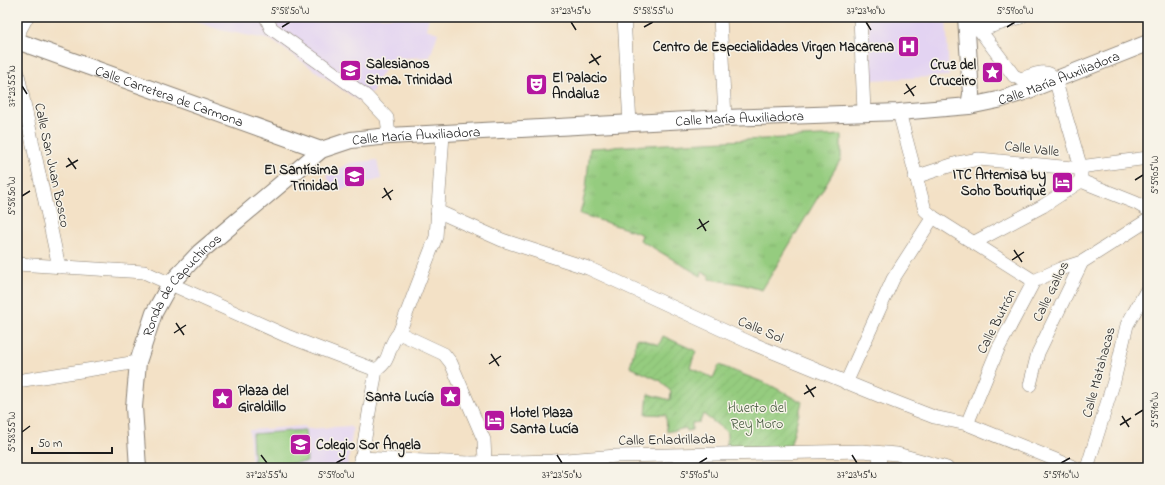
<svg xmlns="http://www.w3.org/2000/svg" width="1165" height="485" viewBox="0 0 1165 485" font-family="'Indie Flower',sans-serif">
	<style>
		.built { fill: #e3d3f2 }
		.park { fill: url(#park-tufts); stroke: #58744e }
		.garden { fill: url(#garden-furrows); stroke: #58744e }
		.pitch { fill: #95cc7f; stroke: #58744e }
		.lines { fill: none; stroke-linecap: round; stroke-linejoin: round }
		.minor-casing { stroke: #887e71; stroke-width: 14 }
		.major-casing { stroke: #887e71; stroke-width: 18 }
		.minor { stroke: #fff; stroke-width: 13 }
		.major { stroke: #fff; stroke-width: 16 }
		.ticks { fill: none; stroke: #1c1c1c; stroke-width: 1.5 }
		.labels { text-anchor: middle; stroke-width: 3; stroke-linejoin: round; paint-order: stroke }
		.poi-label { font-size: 14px; font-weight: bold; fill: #1c1c1c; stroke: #f7f3e8; text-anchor: end }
		.street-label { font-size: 14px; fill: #1c1c1c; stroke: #f7f3e8 }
		.park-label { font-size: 14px; fill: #465a3f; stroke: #f7f3e8 }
		.neatline { fill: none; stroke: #1c1c1c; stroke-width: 1.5 }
		.ticks-label { font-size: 10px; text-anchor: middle; fill: #1c1c1c }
	</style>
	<defs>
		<pattern id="park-tufts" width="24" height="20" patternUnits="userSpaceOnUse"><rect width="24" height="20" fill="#95cc7f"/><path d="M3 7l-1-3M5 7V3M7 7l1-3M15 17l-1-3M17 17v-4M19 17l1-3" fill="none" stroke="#80af6d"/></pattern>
		<pattern id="garden-furrows" width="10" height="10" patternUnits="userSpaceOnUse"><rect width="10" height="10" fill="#95cc7f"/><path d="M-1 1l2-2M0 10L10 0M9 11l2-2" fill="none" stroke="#80af6d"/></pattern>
	</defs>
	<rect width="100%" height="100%" fill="#f7f3e8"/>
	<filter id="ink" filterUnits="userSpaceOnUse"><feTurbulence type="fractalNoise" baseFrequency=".025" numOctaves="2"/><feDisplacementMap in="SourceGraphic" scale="8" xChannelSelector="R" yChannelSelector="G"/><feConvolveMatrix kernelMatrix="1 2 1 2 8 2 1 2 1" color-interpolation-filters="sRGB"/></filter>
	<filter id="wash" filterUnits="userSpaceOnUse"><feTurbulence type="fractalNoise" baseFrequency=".012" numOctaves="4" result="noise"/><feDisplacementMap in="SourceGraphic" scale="16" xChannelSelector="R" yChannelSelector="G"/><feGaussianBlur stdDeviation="0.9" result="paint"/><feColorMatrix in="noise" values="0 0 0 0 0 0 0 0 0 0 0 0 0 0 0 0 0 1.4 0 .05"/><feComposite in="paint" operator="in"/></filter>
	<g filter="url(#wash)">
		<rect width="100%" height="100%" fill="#f3e1c6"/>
		<g class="built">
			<polygon points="184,17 429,17 426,29 438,33 430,57 402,58 395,55 375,83 373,91 359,101 271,40 220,30"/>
			<polygon points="868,17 946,17 949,76 872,80"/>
			<polygon points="377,160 381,179 335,191 326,175 350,163"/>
			<polygon points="305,426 306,429 349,426 353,429 347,468 252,468 249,430"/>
		</g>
		<polygon class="park" points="841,135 841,159 762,290 741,284 709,279 709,275 702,272 701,276 640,240 642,235 636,232 580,214 586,189 590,148"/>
		<polygon class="garden" points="663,336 696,351 690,367 713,378 719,365 770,385 802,402 790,447 727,450 727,432 703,414 700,422 692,423 692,430 687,431 686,428 667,432 666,415 646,414 648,394 670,400 671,392 661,381 630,367 637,338 659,345"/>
		<polygon class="pitch" points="305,430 307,462 254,466 252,434"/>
	</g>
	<g filter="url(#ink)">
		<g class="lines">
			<defs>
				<g id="minor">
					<polyline points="266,17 271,28 366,96 387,118 389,136"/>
					<polyline points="624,17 630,124"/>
					<polyline points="720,17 725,118"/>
					<polyline points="860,17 864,112"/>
					<path d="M 970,17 L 1014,76 L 1021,79 C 1033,75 1047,67 1055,79 L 1081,168 L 1081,181"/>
					<polyline points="979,30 1021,17"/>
					<polyline points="17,47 20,30 27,17"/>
					<polyline points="17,70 59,267"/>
					<polyline points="899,112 925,210 933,217 1034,281"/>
					<polyline points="443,134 436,237 399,333 444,354 451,363 484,440 485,462"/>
					<polyline points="915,177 958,163 979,159 1072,168 1148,158"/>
					<polyline points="1081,181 1136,203 1148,210"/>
					<polyline points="437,211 502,240 588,268 751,343 880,396 934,417 967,424 1076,468"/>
					<polyline points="973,243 1043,206 1081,181"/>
					<polyline points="17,264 144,272 287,336 376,370"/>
					<polyline points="17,381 138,362"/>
					<polyline points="846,383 893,279 933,217"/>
					<polyline points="1030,385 1038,353 1082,262 1148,220"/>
					<polyline points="967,424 998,349 1034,281 1060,269 1082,262"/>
					<polyline points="360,458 469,463"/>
					<path d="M 360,468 L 376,370 C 393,359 386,347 399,333"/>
					<polyline points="469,468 469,463 553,461 617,456 862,451 897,454 947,468"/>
					<polyline points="879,468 880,453"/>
					<polyline points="1087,468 1114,381 1127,325 1148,288"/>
				</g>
				<g id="major">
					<polyline points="966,17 971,94 969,106"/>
					<path id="s1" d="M 17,41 L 321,150"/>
					<path id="s2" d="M 138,468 L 134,407 L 138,362 L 154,313 L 170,284 L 200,252 L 321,150 L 351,140 L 389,136 L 725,118 L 899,112 L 969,106 L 998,100 L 1024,92 L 1148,43"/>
				</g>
			</defs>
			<use href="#minor" class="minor-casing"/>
			<use href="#major" class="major-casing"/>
			<use href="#minor" class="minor"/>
			<use href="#major" class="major"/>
		</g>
	</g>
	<path class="ticks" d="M 571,22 L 576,30M 866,22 L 871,30M 282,27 L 290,22M 644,27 L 653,22M 1007,27 L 1015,22M 591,54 L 599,65M 589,63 L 601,56M 906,84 L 914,96M 22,86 L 27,94M 904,94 L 916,86M 68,158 L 76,169M 66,167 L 78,160M 1135,180 L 1143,175M 384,188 L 391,200M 22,196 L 30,191M 382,198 L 393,190M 699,219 L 706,231M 697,229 L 709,221M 1014,250 L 1022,262M 1012,260 L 1024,252M 176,323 L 184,335M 174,333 L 186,325M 491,354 L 499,366M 489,364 L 501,356M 806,385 L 814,397M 804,394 L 816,387M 1135,415 L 1143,410M 1122,416 L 1129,427M 1120,425 L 1131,418M 22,432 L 30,426M 261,455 L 267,463M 557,455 L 562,463M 852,455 L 857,463M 336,463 L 345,458M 699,463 L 707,458M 1061,463 L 1070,458"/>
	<defs>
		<symbol id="hospital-square" viewBox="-11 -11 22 22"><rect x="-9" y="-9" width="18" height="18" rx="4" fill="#b5179e" stroke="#f7f3e8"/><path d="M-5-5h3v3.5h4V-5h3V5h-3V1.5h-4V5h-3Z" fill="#fff"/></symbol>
		<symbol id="school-square" viewBox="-11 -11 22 22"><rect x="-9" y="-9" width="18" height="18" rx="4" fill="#b5179e" stroke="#f7f3e8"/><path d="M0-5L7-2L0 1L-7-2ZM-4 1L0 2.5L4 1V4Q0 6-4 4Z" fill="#fff"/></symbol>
		<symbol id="sight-square" viewBox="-11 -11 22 22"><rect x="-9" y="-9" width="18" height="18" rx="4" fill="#b5179e" stroke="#f7f3e8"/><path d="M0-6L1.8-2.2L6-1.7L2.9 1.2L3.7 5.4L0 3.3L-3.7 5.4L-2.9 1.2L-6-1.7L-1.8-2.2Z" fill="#fff"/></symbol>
		<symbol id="theatre-square" viewBox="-11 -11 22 22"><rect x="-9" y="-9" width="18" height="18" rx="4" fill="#b5179e" stroke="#f7f3e8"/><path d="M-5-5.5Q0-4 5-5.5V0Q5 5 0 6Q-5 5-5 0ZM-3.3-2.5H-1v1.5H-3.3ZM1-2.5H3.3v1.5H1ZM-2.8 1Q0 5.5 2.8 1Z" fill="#fff"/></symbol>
		<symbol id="hotel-square" viewBox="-11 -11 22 22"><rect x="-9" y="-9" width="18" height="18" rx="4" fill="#b5179e" stroke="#f7f3e8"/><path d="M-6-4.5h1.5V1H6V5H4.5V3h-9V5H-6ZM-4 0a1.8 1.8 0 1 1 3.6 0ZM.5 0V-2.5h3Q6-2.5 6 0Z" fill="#fff"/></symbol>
	</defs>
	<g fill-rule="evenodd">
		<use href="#hospital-square" x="896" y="34" width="25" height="25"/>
		<use href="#school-square" x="338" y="58" width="25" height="25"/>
		<use href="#sight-square" x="980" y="60" width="25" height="25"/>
		<use href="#theatre-square" x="524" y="72" width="25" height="25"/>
		<use href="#school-square" x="342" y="164" width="25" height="25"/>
		<use href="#hotel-square" x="1050" y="170" width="25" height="25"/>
		<use href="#sight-square" x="438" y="384" width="25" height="25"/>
		<use href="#sight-square" x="210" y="386" width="25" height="25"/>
		<use href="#hotel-square" x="482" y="408" width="25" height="25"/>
		<use href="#school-square" x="288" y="432" width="25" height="25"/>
	</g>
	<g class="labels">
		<g class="poi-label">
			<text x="894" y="51">Centro de Especialidades Virgen Macarena</text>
			<text x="366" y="68" text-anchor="start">Salesianos<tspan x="366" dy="16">Stma. Trinidad</tspan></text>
			<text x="976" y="69">Cruz del<tspan x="976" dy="16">Cruceiro</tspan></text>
			<text x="552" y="82" text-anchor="start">El Palacio<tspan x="552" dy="16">Andaluz</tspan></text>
			<text x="338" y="174">EI Santísima<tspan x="338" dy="16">Trinidad</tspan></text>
			<text x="1046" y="179">ITC Artemisa by<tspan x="1046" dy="16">Soho Boutique</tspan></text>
			<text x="238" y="395" text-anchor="start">Plaza del<tspan x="238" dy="16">Giraldillo</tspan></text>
			<text x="434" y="401">Santa Lucía</text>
			<text x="510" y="417" text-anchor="start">Hotel Plaza<tspan x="510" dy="16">Santa Lucía</tspan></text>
			<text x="316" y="449" text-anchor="start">Colegio Sor Ángela</text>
		</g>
		<g class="street-label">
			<text dy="5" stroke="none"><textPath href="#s2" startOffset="1138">Calle María Auxiliadora</textPath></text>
			<text dy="5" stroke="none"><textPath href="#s1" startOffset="162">Calle Carretera de Carmona</textPath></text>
			<text dy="5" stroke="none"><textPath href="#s2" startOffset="814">Calle María Auxiliadora</textPath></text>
			<text dy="5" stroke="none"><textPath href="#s2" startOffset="490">Calle María Auxiliadora</textPath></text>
			<text transform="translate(1032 148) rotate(6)" y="5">Calle Valle</text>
			<text transform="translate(53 165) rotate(78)" y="5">Calle San Juan Bosco</text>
			<text dy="5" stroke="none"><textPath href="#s2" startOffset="197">Ronda de Capuchinos</textPath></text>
			<text transform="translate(1050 291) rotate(-64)" y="5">Calle Gallos</text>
			<text transform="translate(996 321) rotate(-63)" y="5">Calle Butrón</text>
			<text transform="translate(761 329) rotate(23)" y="5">Calle Sol</text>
			<text transform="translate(1098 372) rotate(-75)" y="5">Calle Matahacas</text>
			<text transform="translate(667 439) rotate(-1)" y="5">Calle Enladrillada</text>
		</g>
		<g class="park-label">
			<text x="757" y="412">Huerto del<tspan x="757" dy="16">Rey Moro</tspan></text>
		</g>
	</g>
	<rect width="1165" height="485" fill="none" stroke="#f7f3e8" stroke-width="44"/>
	<path d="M32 447v6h80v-6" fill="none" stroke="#1c1c1c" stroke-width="2"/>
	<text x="38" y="447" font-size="12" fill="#1c1c1c" stroke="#f7f3e8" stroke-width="3" paint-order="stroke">50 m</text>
	<rect x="22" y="22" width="1121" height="441" class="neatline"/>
	<g class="ticks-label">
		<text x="290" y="14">5°58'50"W</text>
		<text x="571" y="14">37°23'45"N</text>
		<text x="653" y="14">5°58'55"W</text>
		<text x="866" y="14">37°23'40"N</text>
		<text x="1015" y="14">5°59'00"W</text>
		<text transform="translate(11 86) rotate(-90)" y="4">37°23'55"N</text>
		<text transform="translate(1154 175) rotate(-90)" y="4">5°59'05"W</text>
		<text transform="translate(11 196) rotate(-90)" y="4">5°58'50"W</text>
		<text transform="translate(1154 410) rotate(-90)" y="4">5°59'10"W</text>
		<text transform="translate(11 432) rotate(-90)" y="4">5°58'55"W</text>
		<text x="267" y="478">37°23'55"N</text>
		<text x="336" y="478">5°59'00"W</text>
		<text x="562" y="478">37°23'50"N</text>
		<text x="699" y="478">5°59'05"W</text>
		<text x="857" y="478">37°23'45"N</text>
		<text x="1061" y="478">5°59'10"W</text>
	</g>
</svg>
